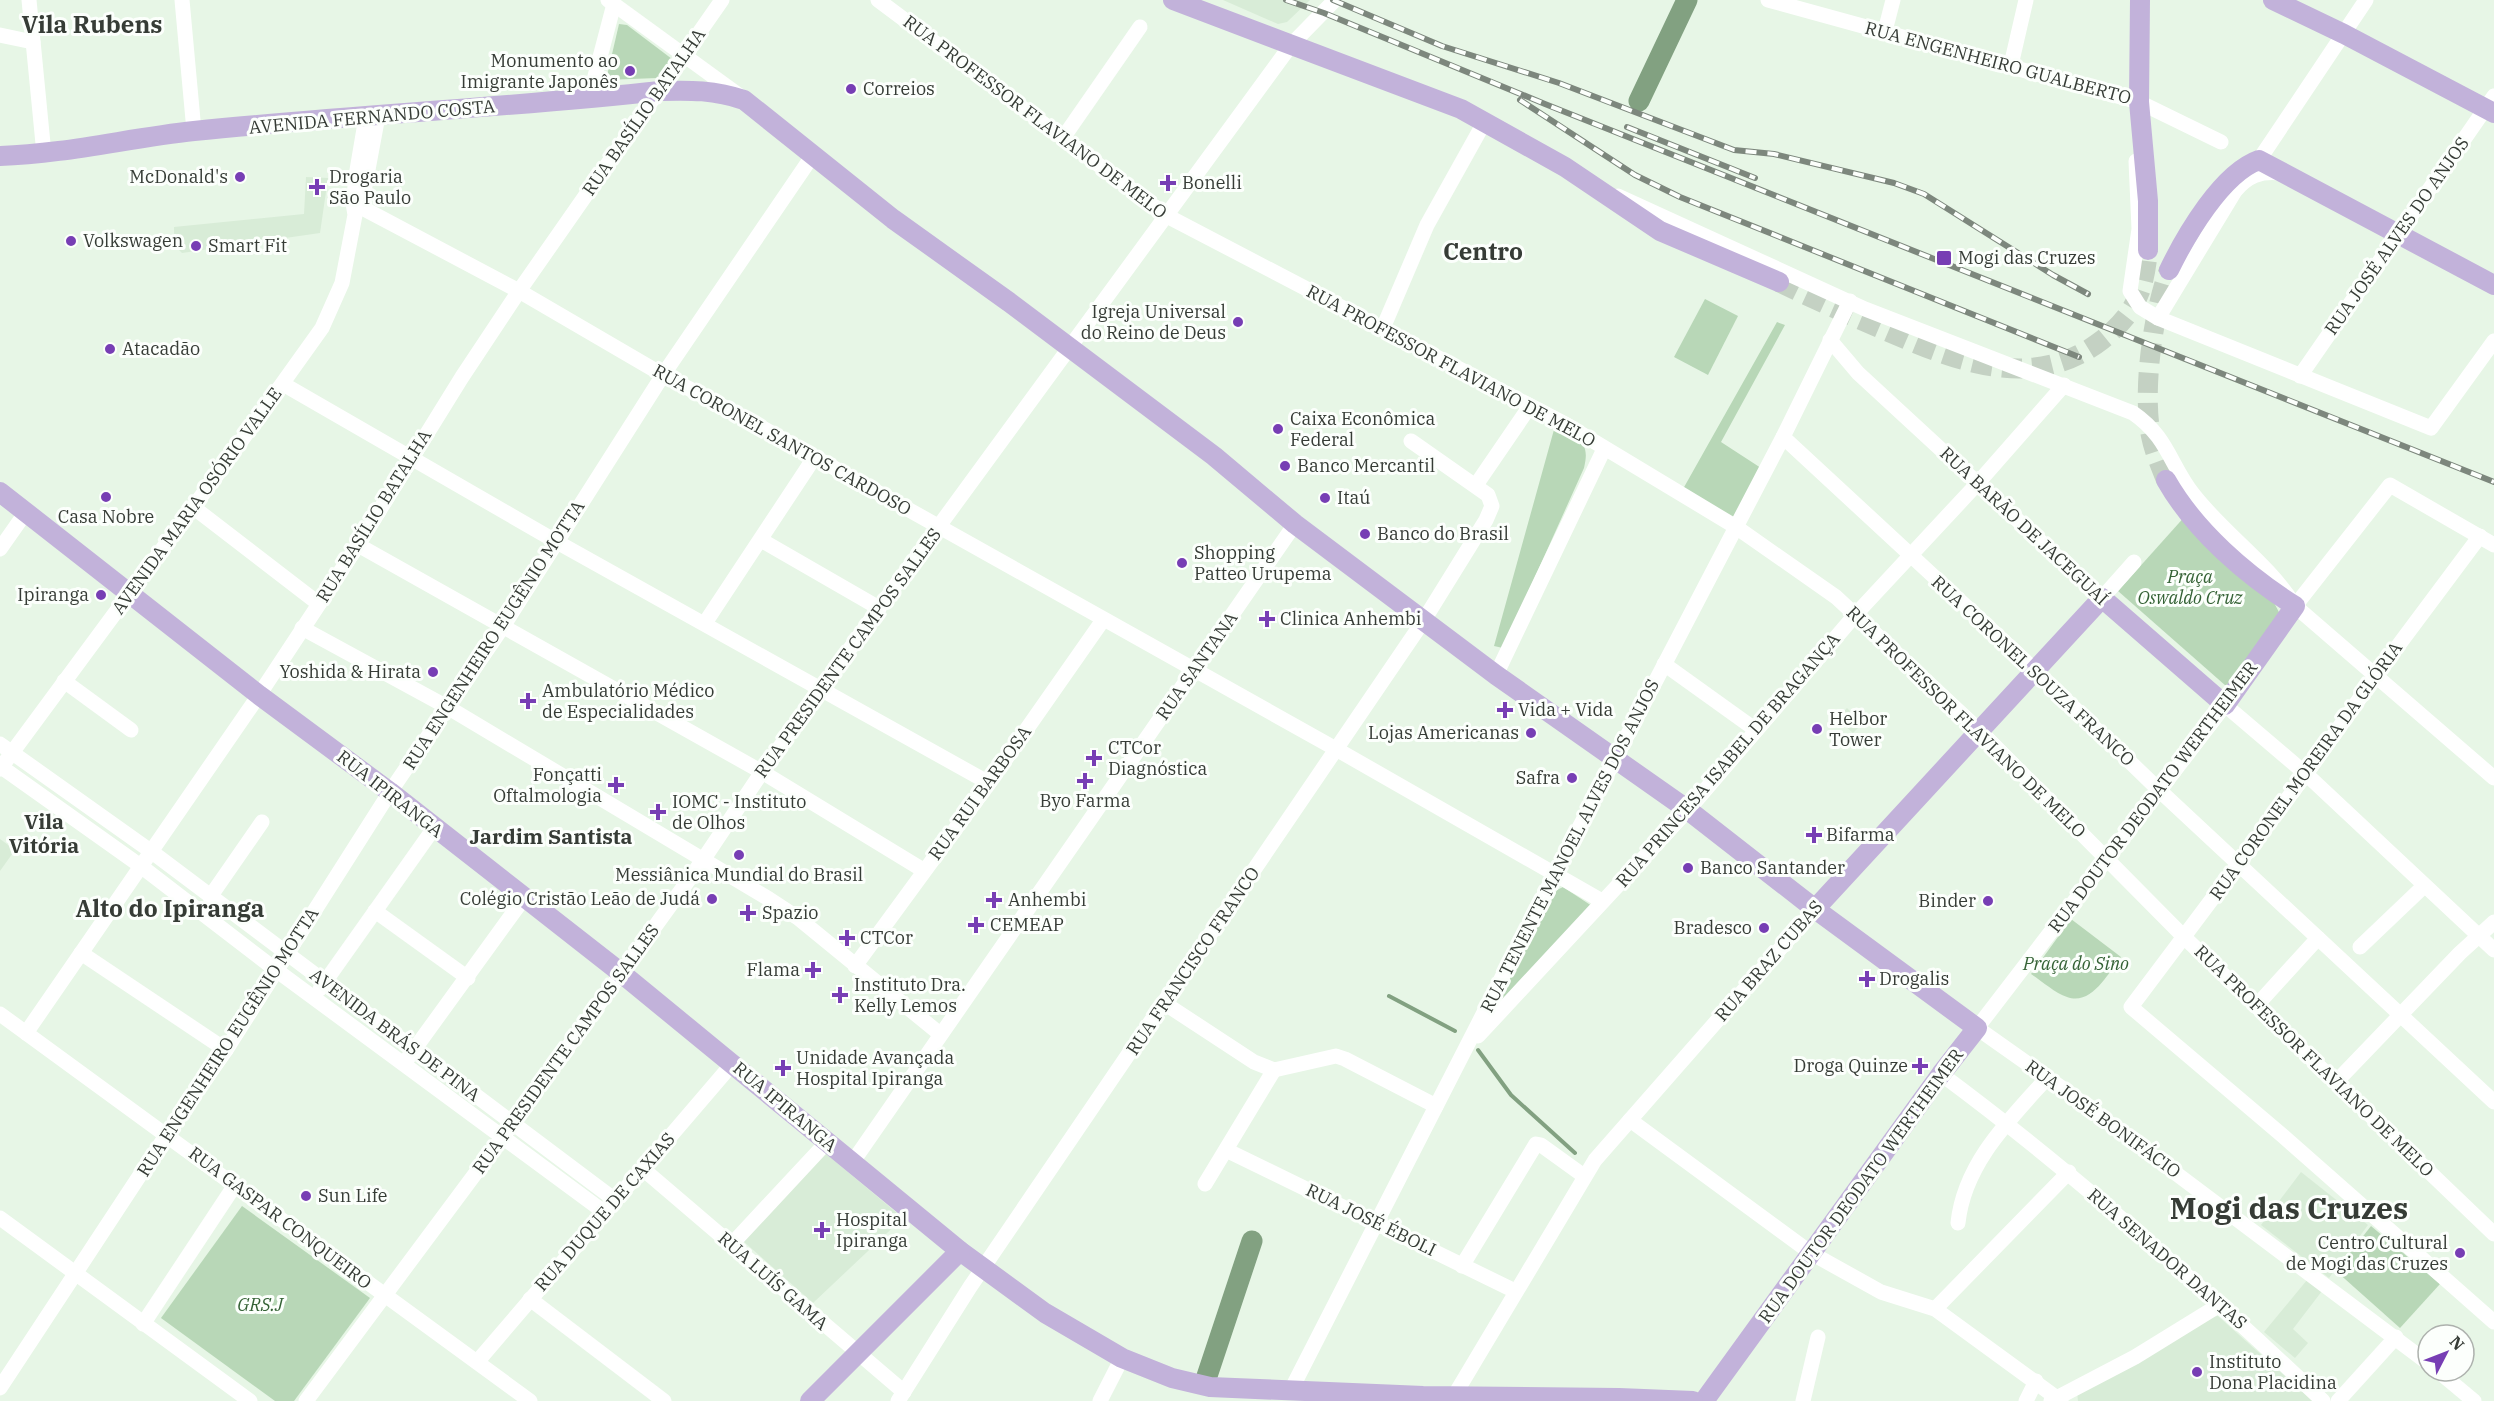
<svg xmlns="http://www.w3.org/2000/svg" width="2494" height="1401" viewBox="0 0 2494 1401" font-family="'IBM Plex Serif',serif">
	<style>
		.built { fill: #d8ecd7 }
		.green { fill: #b8d7b7 }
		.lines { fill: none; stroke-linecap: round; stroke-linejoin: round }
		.stream { stroke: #82a181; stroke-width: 4 }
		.river { stroke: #82a181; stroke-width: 21 }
		.major-tunnel { stroke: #c4d1c3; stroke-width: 20; stroke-dasharray: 20 10; stroke-linecap: butt }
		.minor { stroke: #fff; stroke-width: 15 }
		.major { stroke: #c2b2da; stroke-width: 20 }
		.rail-casing { stroke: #7d877d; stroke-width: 6 }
		.rail { stroke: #fcfffc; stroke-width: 4; stroke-dasharray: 11; stroke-linecap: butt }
		.poi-dot { fill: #773eb4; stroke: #fcfffc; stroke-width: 2 }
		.labels { text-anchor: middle; stroke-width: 6; stroke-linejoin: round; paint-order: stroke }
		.poi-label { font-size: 18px; fill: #363c36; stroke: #fcfffc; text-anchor: start }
		.street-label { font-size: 18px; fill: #363c36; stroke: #fcfffc }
		.park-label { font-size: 18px; font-style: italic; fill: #346235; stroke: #fcfffc }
		.quarter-label { font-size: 21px; font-weight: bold; fill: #363c36; stroke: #fcfffc }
		.district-label { font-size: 24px; font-weight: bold; fill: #363c36; stroke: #fcfffc }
		.town-label { font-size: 30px; font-weight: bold; fill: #363c36; stroke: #fcfffc }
	</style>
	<rect width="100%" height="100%" fill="#e7f6e6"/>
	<g class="built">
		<polygon points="1223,0 1310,0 1287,22 1278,24"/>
		<polygon points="306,177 328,178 320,233 182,253 174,245 174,227 304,214"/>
		<polygon points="1847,708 1862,724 1853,733 1837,719"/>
		<polygon points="0,839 15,850 0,871"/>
		<polygon points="825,1153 903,1218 813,1303 743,1241"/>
		<polygon points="2301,1172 2368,1225 2329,1278 2261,1225"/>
		<polygon points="2307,1280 2322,1291 2293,1329 2308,1343 2295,1358 2264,1332"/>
		<polygon points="2218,1316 2313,1401 2078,1401 2077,1392 2207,1317"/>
	</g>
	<g class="green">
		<polygon points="619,24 627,25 672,59 665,74 657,78 606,80"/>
		<polygon points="1705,299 1738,316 1708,375 1674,357"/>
		<polygon points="1777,322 1785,325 1721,442 1761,468 1734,520 1683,489"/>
		<path d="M 1555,426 C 1577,437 1591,440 1584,468 L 1503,648 L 1494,646 Z"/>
		<polygon points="2187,514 2271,597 2281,616 2226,686 2118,591"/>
		<polygon points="1563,887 1592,906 1487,1022 1557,890"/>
		<path d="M 2071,919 L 2121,957 C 2108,973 2092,1006 2067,997 C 2055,993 2042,981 2031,974 Z"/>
		<polygon points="242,1206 370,1298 294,1401 275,1401 161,1318"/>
		<polygon points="2371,1226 2440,1284 2400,1328 2336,1271"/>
	</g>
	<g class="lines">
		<g class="stream">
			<polyline points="1389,996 1455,1031"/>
			<polyline points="1478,1050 1511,1095 1575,1153"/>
		</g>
		<g class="river">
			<polyline points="1639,101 1687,0"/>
			<polyline points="1207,1376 1252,1241"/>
		</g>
		<g class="major-tunnel">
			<path d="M 1779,282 C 1813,299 1847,314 1882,329 C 1953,360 2032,394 2102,340 C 2136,313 2144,291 2148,250"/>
			<path d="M 2166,480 C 2160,465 2154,451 2151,436 C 2142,390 2153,313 2169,270"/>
		</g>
		<g class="minor">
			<polyline points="29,0 44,154"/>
			<polyline points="182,0 194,131"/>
			<polyline points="608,0 740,96"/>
			<polyline points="878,0 1167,216 1565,424 1736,527 1836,597 1980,731 2184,937 2494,1234"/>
			<polyline points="1768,0 2139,102 2221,142"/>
			<polyline points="1885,31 1893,0"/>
			<polyline points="0,35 33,42"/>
			<polyline points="2011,65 2026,0"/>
			<polyline points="589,99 614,4"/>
			<polyline points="1063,138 1140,27"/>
			<polyline points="2259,160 2366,0"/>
			<polyline points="2136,161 2139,229 2130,291 2140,307 2158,318 2431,428 2494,341"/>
			<path d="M 1618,196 L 1865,309 L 2133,413 C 2168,437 2170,465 2193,494 C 2224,534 2268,563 2295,606 L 2494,778"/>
			<polyline points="362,202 378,116"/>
			<polyline points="353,203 519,291 663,375 745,418 1336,749 1602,901"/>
			<path d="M 2158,318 L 2235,191 C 2248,176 2260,171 2280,173"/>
			<polyline points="1383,328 1427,225 1485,121"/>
			<polyline points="1830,340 1858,373 2102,598 2134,562"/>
			<polyline points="2300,376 2494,96"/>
			<polyline points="283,384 557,542 989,783"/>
			<polyline points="1783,437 2036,671 2159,790 2494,1102"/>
			<polyline points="1476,485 1530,406"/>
			<polyline points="193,507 319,604"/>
			<polyline points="2480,536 2377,674 2306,774 2131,1007 2283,1136 2494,1322"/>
			<polyline points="761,540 879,608"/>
			<polyline points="358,545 762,772 923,870"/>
			<polyline points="0,549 26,512"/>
			<polyline points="2295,606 2390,485 2494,545"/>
			<polyline points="705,623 814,458"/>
			<polyline points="302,628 449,708 769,899 798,918 940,1034"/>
			<polyline points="1664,664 1756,730"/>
			<polyline points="1496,675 1604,449"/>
			<polyline points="64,681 131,730"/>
			<polyline points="0,744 152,852 615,1200"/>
			<polyline points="0,766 142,867 276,970 604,1212"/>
			<polyline points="0,769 214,479 322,328 342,283 355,215 353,203 357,170 366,117"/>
			<polyline points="210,897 262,822"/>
			<polyline points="375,911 468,978"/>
			<polyline points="2360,947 2424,886"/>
			<polyline points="81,953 226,1050"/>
			<polyline points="855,966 989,783 1103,620"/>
			<polyline points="320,989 434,828"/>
			<polyline points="1164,1003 1254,1062 1274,1070"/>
			<polyline points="2257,1005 2318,938"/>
			<polyline points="0,1014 530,1401"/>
			<polyline points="26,1033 259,695 358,545 462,377 519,291 722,0"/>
			<polyline points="1478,1036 1688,810 1856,614 1977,484 2064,385"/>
			<polyline points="408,1058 524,898"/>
			<polyline points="1274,1070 1336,1056 1345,1059 1436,1106"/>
			<path d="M 1941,1074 C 2076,1174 2201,1285 2323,1401"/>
			<polyline points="2336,1082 2460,953 2494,922"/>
			<polyline points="1630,1120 1811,1253 1881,1292 1935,1309 2061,1401"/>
			<polyline points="1226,1150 1515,1291"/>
			<polyline points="852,1163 1295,524"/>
			<polyline points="643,1169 904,1392"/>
			<polyline points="1205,1184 1274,1070"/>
			<polyline points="0,1218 250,1401"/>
			<path d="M 1958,1223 C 1964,1164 2009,1120 2047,1078"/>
			<polyline points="731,1245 826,1143"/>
			<polyline points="1462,1266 1536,1144 1541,1145 1584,1176"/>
			<polyline points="530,1299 664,1401"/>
			<polyline points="1935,1309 2069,1172"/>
			<polyline points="143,1324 235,1185"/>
			<polyline points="477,1362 733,1063"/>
			<polyline points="2428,1363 2069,1093 1977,1028 2225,705 2306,774 2494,950"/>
			<polyline points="2438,1371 2474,1401"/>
			<polyline points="0,1388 167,1134 226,1050 390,792 504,625 663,375 813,155"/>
			<polyline points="1291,1390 1544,895 1783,437 1850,301"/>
			<polyline points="1454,1396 1595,1160 1815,909"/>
			<polyline points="306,1401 513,1123 703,860 762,772 879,608 1291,45 1335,0"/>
			<polyline points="898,1401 970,1287 1424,620 1486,520 1492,506 1488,495 1411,441"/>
			<polyline points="1100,1401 1122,1358"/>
			<polyline points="1803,1401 1818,1337"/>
			<polyline points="2026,1401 2036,1381"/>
			<polyline points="2051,1401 2135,1357 2221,1304"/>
			<polyline points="2338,1401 2396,1337"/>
		</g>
		<g class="major">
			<polyline points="1173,0 1461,109 1565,167 1660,231 1779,282"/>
			<polyline points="2140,0 2139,102 2148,201 2148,250"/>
			<polyline points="2273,0 2344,34 2494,113"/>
			<path d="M 0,156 C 65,154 129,138 194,131 C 349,115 505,108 660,91 C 690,90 715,90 744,100 L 893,219 L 1009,302 L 1214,456 L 1295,524 L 1496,675 L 1688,810 L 1815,909 L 1977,1028 L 1941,1074 L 1704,1401"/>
			<path d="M 2169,270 C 2186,235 2222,173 2259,160 L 2494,285"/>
			<polyline points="0,492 259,695 390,792 620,972 960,1251 1045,1313 1122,1358 1172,1378 1210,1387 1423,1396 1619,1398 1693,1401"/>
			<path d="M 1815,909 L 2102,598 L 2225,705 L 2295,606 C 2246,575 2195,531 2166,480"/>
			<polyline points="810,1401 960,1251"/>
		</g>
		<defs>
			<g id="rail">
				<polyline points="1286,0 1324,13 1545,104 2494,482"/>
				<polyline points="1333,0 1442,46 1559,83 1734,150 1774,154 1894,183 1924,194 2053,275 2088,294"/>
				<polyline points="1520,100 1635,175 1680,197 2079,357"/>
				<polyline points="1627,127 1755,178"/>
			</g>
		</defs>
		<use href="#rail" class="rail-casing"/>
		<use href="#rail" class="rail"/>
	</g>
	<g class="poi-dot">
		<circle cx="630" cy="71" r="6"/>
		<circle cx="851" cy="89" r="6"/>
		<circle cx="240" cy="177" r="6"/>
		<path d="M1165 174h6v6h6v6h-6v6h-6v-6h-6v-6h6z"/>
		<path d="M314 178h6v6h6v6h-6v6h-6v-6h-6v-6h6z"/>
		<circle cx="71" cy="241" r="6"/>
		<circle cx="196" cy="246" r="6"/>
		<rect x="1936" y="250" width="16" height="16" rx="3"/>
		<circle cx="1238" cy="322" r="6"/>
		<circle cx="110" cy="349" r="6"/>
		<circle cx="1278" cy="429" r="6"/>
		<circle cx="1285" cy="466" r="6"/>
		<circle cx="106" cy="497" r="6"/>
		<circle cx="1325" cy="498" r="6"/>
		<circle cx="1365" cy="534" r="6"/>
		<circle cx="1182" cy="563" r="6"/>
		<circle cx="101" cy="595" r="6"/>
		<path d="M1264 610h6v6h6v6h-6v6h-6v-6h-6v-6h6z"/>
		<circle cx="433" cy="672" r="6"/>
		<path d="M525 692h6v6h6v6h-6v6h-6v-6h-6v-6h6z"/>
		<path d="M1502 701h6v6h6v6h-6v6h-6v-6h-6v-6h6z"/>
		<circle cx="1817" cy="729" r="6"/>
		<circle cx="1531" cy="733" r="6"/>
		<path d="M1091 749h6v6h6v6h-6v6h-6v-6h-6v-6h6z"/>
		<circle cx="1572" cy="778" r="6"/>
		<path d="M1082 772h6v6h6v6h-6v6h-6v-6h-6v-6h6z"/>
		<path d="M613 776h6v6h6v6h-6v6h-6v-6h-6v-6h6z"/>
		<path d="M655 803h6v6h6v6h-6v6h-6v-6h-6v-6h6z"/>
		<path d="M1811 826h6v6h6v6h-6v6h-6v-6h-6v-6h6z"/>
		<circle cx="739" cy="855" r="6"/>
		<circle cx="1688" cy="868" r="6"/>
		<circle cx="712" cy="899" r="6"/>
		<path d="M991 891h6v6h6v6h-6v6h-6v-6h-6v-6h6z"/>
		<circle cx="1988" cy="901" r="6"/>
		<path d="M745 904h6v6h6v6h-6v6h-6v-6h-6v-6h6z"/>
		<path d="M973 916h6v6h6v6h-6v6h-6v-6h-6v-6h6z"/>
		<circle cx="1764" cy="928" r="6"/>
		<path d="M844 929h6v6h6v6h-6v6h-6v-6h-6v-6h6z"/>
		<path d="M810 961h6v6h6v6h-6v6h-6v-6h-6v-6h6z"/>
		<path d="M1864 970h6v6h6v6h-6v6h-6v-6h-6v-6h6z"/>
		<path d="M837 986h6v6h6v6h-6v6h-6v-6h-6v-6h6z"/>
		<path d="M1917 1057h6v6h6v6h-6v6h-6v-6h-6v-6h6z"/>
		<path d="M780 1059h6v6h6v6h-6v6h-6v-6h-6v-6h6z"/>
		<circle cx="306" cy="1196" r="6"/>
		<path d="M819 1221h6v6h6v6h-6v6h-6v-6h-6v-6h6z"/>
		<circle cx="2460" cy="1253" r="6"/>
		<circle cx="2197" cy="1372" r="6"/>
	</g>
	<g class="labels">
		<g class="poi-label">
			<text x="618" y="67" text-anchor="end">Monumento ao<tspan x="618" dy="21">Imigrante Japonês</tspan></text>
			<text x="863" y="95">Correios</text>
			<text x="228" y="183" text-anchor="end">McDonald's</text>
			<text x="329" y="183">Drogaria<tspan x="329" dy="21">São Paulo</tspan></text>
			<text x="1182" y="189">Bonelli</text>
			<text x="83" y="247">Volkswagen</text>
			<text x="208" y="252">Smart Fit</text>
			<text x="1958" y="264">Mogi das Cruzes</text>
			<text x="1226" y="318" text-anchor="end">Igreja Universal<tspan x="1226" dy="21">do Reino de Deus</tspan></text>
			<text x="122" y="355">Atacadão</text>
			<text x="1290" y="425">Caixa Econômica<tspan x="1290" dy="21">Federal</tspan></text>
			<text x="1297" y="472">Banco Mercantil</text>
			<text x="1337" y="504">Itaú</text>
			<text x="106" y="523" text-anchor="middle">Casa Nobre</text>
			<text x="1377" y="540">Banco do Brasil</text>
			<text x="1194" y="559">Shopping<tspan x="1194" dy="21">Patteo Urupema</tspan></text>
			<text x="89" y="601" text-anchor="end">Ipiranga</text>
			<text x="1280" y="625">Clinica Anhembi</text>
			<text x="421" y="678" text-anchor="end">Yoshida &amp; Hirata</text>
			<text x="542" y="697">Ambulatório Médico<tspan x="542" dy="21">de Especialidades</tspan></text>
			<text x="1518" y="716">Vida + Vida</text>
			<text x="1829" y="725">Helbor<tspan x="1829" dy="21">Tower</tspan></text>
			<text x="1519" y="739" text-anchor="end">Lojas Americanas</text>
			<text x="1108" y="754">CTCor<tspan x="1108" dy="21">Diagnóstica</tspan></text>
			<text x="602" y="781" text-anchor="end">Fonçatti<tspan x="602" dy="21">Oftalmologia</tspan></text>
			<text x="1560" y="784" text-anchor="end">Safra</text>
			<text x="1085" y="807" text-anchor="middle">Byo Farma</text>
			<text x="672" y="808">IOMC - Instituto<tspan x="672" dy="21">de Olhos</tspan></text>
			<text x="1826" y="841">Bifarma</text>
			<text x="1700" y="874">Banco Santander</text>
			<text x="739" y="881" text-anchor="middle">Messiânica Mundial do Brasil</text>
			<text x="700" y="905" text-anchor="end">Colégio Cristão Leão de Judá</text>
			<text x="1008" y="906">Anhembi</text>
			<text x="1976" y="907" text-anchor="end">Binder</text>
			<text x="762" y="919">Spazio</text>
			<text x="990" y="931">CEMEAP</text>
			<text x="1752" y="934" text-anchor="end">Bradesco</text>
			<text x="860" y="944">CTCor</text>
			<text x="800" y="976" text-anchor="end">Flama</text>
			<text x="1879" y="985">Drogalis</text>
			<text x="854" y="991">Instituto Dra.<tspan x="854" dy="21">Kelly Lemos</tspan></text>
			<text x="796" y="1064">Unidade Avançada<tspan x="796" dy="21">Hospital Ipiranga</tspan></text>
			<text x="1908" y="1072" text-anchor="end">Droga Quinze</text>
			<text x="318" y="1202">Sun Life</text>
			<text x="836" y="1226">Hospital<tspan x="836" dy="21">Ipiranga</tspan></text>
			<text x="2448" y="1249" text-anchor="end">Centro Cultural<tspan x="2448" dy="21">de Mogi das Cruzes</tspan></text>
			<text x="2209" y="1368">Instituto<tspan x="2209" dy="21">Dona Placidina</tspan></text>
		</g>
		<g class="street-label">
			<text transform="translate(1998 63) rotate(15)" y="6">RUA ENGENHEIRO GUALBERTO</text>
			<text transform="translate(644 112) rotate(-55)" y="6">RUA BASÍLIO BATALHA</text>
			<text transform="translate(372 117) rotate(-5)" y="6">AVENIDA FERNANDO COSTA</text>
			<text transform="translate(1035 117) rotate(37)" y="6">RUA PROFESSOR FLAVIANO DE MELO</text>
			<text transform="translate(2397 236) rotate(-55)" y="6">RUA JOSÉ ALVES DO ANJOS</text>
			<text transform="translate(1451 366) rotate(28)" y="6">RUA PROFESSOR FLAVIANO DE MELO</text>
			<text transform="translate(782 440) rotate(29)" y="6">RUA CORONEL SANTOS CARDOSO</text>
			<text transform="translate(197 501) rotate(-54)" y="6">AVENIDA MARIA OSÓRIO VALLE</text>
			<text transform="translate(374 516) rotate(-58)" y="6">RUA BASÍLIO BATALHA</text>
			<text transform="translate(2024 526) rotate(43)" y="6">RUA BARÃO DE JACEGUAÍ</text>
			<text transform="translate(494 635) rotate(-57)" y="6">RUA ENGENHEIRO EUGÊNIO MOTTA</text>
			<text transform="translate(848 653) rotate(-54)" y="6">RUA PRESIDENTE CAMPOS SALLES</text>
			<text transform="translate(1197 666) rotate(-55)" y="6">RUA SANTANA</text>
			<text transform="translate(2033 671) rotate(43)" y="6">RUA CORONEL SOUZA FRANCO</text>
			<text transform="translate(1966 722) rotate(44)" y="6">RUA PROFESSOR FLAVIANO DE MELO</text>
			<text transform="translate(1728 760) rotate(-49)" y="6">RUA PRINCESA ISABEL DE BRAGANÇA</text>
			<text transform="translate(2306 771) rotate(-54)" y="6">RUA CORONEL MOREIRA DA GLÓRIA</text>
			<text transform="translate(980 793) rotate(-54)" y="6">RUA RUI BARBOSA</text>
			<text transform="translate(390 794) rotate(38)" y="6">RUA IPIRANGA</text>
			<text transform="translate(2153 797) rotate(-53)" y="6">RUA DOUTOR DEODATO WERTHEIMER</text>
			<text transform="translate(1570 846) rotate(-63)" y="6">RUA TENENTE MANOEL ALVES DOS ANJOS</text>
			<text transform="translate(1193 961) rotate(-56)" y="6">RUA FRANCISCO FRANCO</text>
			<text transform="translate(1769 961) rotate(-49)" y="6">RUA BRAZ CUBAS</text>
			<text transform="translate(395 1035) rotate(37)" y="6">AVENIDA BRÁS DE PINA</text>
			<text transform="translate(228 1042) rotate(-57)" y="6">RUA ENGENHEIRO EUGÊNIO MOTTA</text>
			<text transform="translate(566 1049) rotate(-54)" y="6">RUA PRESIDENTE CAMPOS SALLES</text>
			<text transform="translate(2314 1061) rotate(44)" y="6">RUA PROFESSOR FLAVIANO DE MELO</text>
			<text transform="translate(785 1107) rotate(40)" y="6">RUA IPIRANGA</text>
			<text transform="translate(2103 1119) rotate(36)" y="6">RUA JOSÉ BONIFÁCIO</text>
			<text transform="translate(1861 1186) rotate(-54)" y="6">RUA DOUTOR DEODATO WERTHEIMER</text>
			<text transform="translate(605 1212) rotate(-49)" y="6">RUA DUQUE DE CAXIAS</text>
			<text transform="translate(280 1218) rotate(37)" y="6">RUA GASPAR CONQUEIRO</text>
			<text transform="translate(1371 1220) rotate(26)" y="6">RUA JOSÉ ÉBOLI</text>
			<text transform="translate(2167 1259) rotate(41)" y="6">RUA SENADOR DANTAS</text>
			<text transform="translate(773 1281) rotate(41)" y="6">RUA LUÍS GAMA</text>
		</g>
		<g class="park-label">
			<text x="2190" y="583">Praça<tspan x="2190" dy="21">Oswaldo Cruz</tspan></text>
			<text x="2076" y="970">Praça do Sino</text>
			<text x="260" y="1311">GRS.J</text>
		</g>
		<g class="quarter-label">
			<text x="44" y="829">Vila<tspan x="44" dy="24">Vitória</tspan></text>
			<text x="551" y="844">Jardim Santista</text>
		</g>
		<g class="district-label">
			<text x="92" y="33">Vila Rubens</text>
			<text x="1483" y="260">Centro</text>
			<text x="170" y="917">Alto do Ipiranga</text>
		</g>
		<g class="town-label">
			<text x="2289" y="1219">Mogi das Cruzes</text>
		</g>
	</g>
	<g transform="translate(2446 1353) rotate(48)"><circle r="28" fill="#fcfffc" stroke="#adb1ad" stroke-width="1.5"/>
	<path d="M0-4.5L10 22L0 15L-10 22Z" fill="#773eb4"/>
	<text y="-9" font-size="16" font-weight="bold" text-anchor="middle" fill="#363c36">N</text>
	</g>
</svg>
